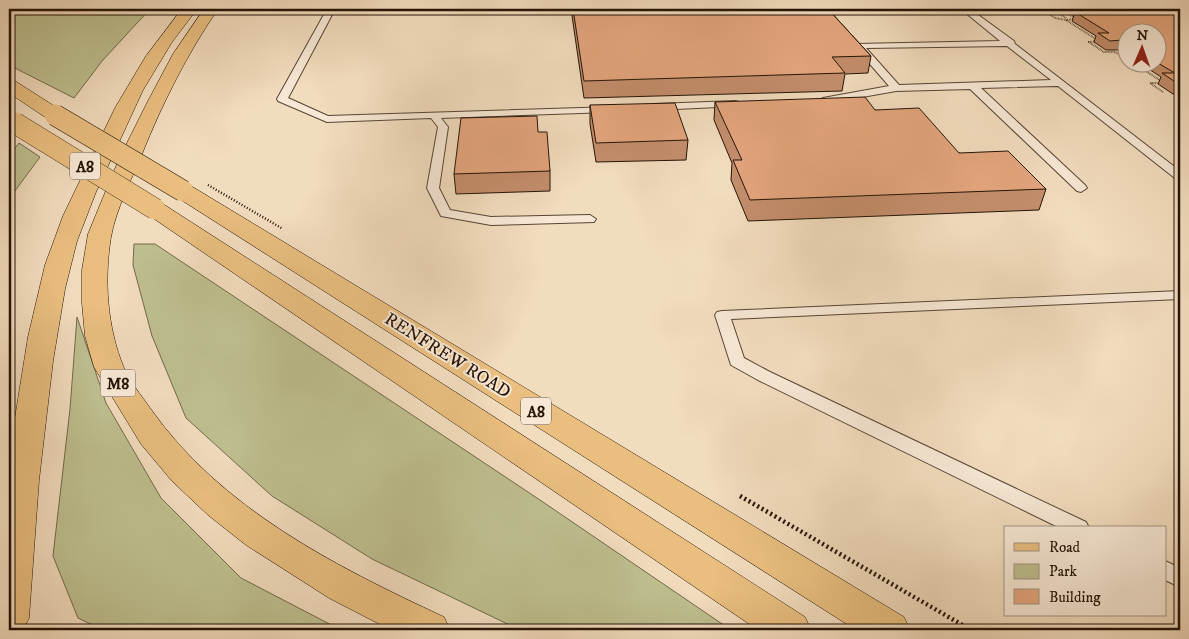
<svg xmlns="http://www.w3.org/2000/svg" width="1189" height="639" viewBox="0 0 1189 639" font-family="'IM FELL DW Pica',serif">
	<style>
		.green { fill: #bebf8f; stroke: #70694a }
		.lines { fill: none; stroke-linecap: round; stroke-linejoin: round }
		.lane-casing { stroke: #574534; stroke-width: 2 }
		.primary-casing { stroke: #231306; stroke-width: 1 }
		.highway-casing { stroke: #231306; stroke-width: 1 }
		.path-far1 { stroke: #231306; stroke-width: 2; stroke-dasharray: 0.5 1; stroke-linecap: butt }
		.path { stroke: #231306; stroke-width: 4.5; stroke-dasharray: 2 3; stroke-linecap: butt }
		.lane { fill: #f7e8d5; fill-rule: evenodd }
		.primary { fill: #e9be7f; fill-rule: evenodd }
		.highway { fill: #e9be7f; fill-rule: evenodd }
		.primary-bridge-casing { stroke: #231306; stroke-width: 22; stroke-linecap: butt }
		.path-bridge { stroke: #231306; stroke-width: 2.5; stroke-dasharray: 1 2; stroke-linecap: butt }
		.primary-bridge { stroke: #e9be7f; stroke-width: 21 }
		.wall { fill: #c48e6c; stroke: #231306 }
		.building { fill: #e4a57d; stroke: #231306 }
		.labels { text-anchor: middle; stroke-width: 4; stroke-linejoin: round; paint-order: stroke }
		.shield { fill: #f7e8d5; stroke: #635344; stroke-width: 1 }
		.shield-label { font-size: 16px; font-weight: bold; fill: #231306 }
		.street-label { font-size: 18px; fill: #231306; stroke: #f7e8d5 }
	</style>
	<rect width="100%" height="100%" fill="#f2dcbe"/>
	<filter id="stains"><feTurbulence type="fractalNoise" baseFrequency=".004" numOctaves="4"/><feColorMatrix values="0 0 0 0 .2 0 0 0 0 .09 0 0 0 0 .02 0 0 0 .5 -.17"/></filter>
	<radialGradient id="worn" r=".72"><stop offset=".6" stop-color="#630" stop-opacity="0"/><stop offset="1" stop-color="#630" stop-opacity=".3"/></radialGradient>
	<g class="green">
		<polygon points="16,9 150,9 102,61 74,98 9,65 9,13"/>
		<polygon points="19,143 40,157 9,199 9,156"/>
		<polygon points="134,244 155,244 540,500 731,630 520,630 372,559 272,496 186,418 152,336 133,265"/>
		<polygon points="77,317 106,403 161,498 241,578 341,630 103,630 78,618 53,556 70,409"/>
	</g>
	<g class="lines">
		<defs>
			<g id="lane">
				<polygon points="327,9 335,9 288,98 328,116 614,107 615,109 610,112 441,118 448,127 439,188 450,210 491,217 590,215 596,219 594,222 491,225 441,216 427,188 438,127 431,118 327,122 278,101 277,99"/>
				<path d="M 961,9 L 970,9 L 1014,41 L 1015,44 L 1180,171 L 1180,180 L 1176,179 L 1058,86 L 981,88 L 1085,185 L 1087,188 L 1081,192 L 1077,191 L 970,89 L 896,91 L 823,104 L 818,101 L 823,98 L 889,86 L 856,48 L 856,44 L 1000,41 ZM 1007,46 L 1051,80 L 899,85 L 866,48 Z"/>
				<polygon points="735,101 739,102 739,106 655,110 650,107 655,104"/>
				<polygon points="1180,291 1180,299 731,319 744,358 770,372 1086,522 1089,528 1060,528 758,380 731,365 715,315 717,312 722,311"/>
				<polygon points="1165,561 1180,568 1180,587 1165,580"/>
			</g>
			<g id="primary">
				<polygon points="9,80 15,81 62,111 64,115 62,119 55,121 48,119 9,93"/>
				<polygon points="183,184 191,186 904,617 910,630 856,630 175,196 172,191 175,186"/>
				<polygon points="155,202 163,204 805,617 811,630 758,630 147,214 144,209 147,204"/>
			</g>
			<g id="highway">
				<polygon points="182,9 197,9 172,42 143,90 96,192 77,241 65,289 53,361 39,480 29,618 23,630 9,630 9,455 28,337 45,265 63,216 115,108 146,56"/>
				<path d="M 204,9 L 218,9 C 187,54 162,104 142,154 C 131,181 116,209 111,237 C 104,280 107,327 124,368 C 130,382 141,395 150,408 C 221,509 335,566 444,617 L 450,630 L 391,630 L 329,598 L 246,545 L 208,515 L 172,481 L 141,444 L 94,367 L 85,336 L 82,303 L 82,270 L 88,234 L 119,159 L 148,101 L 173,54 Z"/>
			</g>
		</defs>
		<use href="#lane" class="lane-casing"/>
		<use href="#primary" class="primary-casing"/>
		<use href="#highway" class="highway-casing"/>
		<g class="path-far1">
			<polyline points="9,10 12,9"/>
			<polyline points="1058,13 1066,18"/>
			<polyline points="1067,13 1075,18"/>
			<polyline points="1049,14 1055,18 1066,20"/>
			<polyline points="1074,19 1066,20 1099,41 1089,42 1104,52 1115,52 1126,59"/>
			<polyline points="1132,62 1164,83 1150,83 1163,92"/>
		</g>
		<polyline class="path" points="740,496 971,630"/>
		<use href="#lane" class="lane"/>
		<use href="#primary" class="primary"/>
		<use href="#highway" class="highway"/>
		<defs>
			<g id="primary-bridge">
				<polyline points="55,115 183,191"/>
				<polyline points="15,123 155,209"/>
			</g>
		</defs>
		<use href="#primary-bridge" class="primary-bridge-casing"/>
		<polyline class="path-bridge" points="208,185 283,229"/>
		<use href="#primary-bridge" class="primary-bridge"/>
	</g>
	<g class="wall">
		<polygon points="571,9 828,9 871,56 868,73 845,74 842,91 584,98"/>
		<polygon points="1131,9 1180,9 1180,93 1173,94 1158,84 1161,77 1138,62 1156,62 1156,32 1126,32 1126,55 1118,50 1106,50 1094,42 1096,36 1072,21 1075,12 1134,10"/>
		<polygon points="715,102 875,110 959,153 1046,189 1039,210 748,221 731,180 732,163 714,120"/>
		<polygon points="590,105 688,140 686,160 596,162 590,124"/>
		<polygon points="538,132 550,171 550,191 456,194 454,174"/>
	</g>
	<g class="building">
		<polygon points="573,9 828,9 871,56 832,57 845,73 584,81"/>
		<polygon points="1151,9 1180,9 1180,83 1177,83 1162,73 1175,73 1156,62 1156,32 1126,32 1126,43 1122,40 1110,41 1098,33 1109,33 1075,12 1152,10"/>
		<polygon points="865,97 875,110 919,108 959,153 1008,151 1046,189 750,200 733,160 742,160 715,102"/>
		<polygon points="675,103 688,140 596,143 590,105"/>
		<polygon points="537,116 538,132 547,132 550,171 454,174 461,118"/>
	</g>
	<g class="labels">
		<g class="shield">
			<rect x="70" y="152.5" width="30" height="27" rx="4"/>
			<rect x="100.5" y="369.5" width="35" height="27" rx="4"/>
			<rect x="521" y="397.5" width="30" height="27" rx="4"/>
		</g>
		<g class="shield-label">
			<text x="85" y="172">A8</text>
			<text x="118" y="389">M8</text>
			<text x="536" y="417">A8</text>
		</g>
		<g class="street-label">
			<text transform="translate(448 355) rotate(32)" y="6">RENFREW ROAD</text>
		</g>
	</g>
	<rect width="1189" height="639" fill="none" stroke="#f2dcbe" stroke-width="30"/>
	<rect x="10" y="10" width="1169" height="619" fill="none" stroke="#231306" stroke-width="2.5"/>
	<rect x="15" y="15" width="1159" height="609" fill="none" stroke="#231306"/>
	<rect x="1004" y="526" width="162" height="90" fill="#f7e8d5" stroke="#a29382"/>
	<rect x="1014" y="543" width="25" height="8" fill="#e9be7f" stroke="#a29382"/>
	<text x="1049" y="552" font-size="15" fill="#231306">Road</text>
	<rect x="1014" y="564" width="25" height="15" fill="#bebf8f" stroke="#a29382"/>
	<text x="1049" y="576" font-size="15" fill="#231306">Park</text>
	<rect x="1014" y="589" width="25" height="15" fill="#e4a57d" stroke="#a29382"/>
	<text x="1049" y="602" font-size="15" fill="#231306">Building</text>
	<g transform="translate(1142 48) rotate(2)"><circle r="24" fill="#f7e8d5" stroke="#a29382"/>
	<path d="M0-4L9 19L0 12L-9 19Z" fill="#8f2418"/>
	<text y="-8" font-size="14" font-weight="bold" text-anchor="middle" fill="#231306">N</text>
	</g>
	<rect width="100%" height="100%" filter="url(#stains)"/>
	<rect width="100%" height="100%" fill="url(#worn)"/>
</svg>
